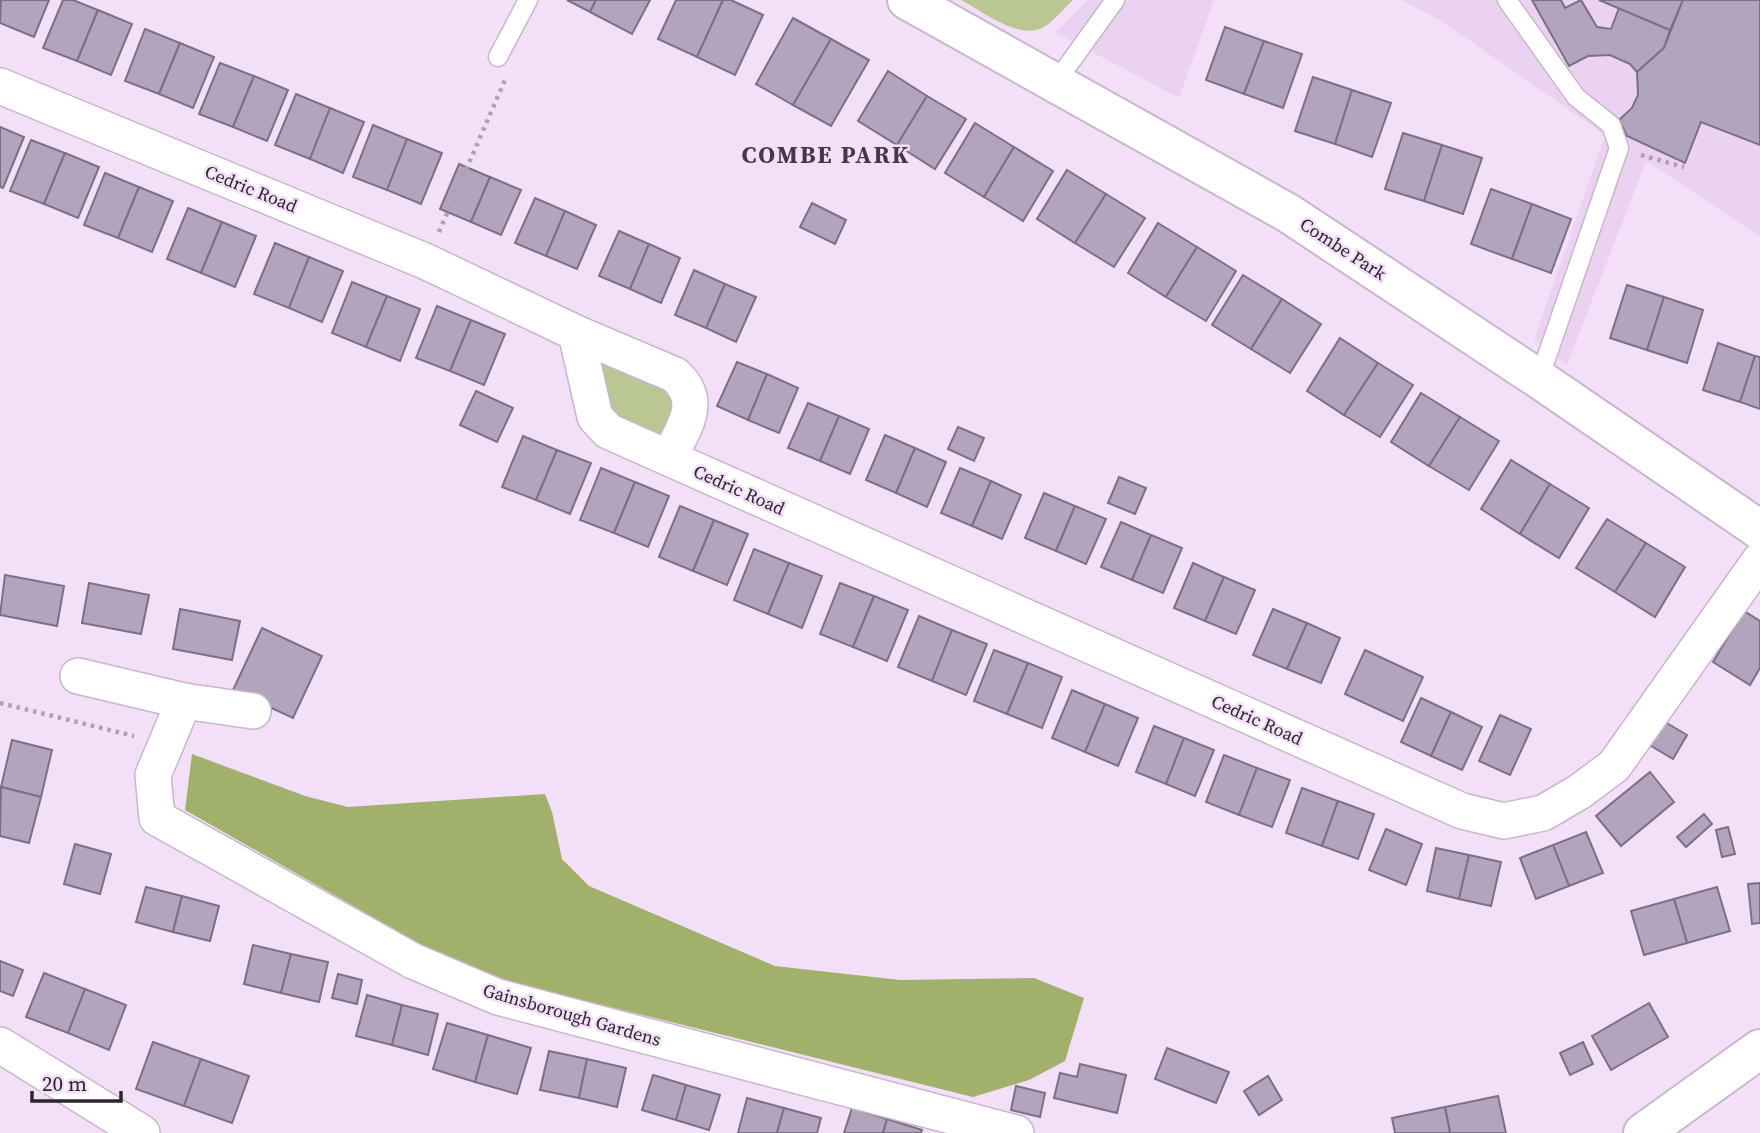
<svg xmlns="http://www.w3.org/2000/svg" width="1760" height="1133" viewBox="0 0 1760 1133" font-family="'Source Serif 4',serif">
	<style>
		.built { fill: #ebd2f0 }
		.green { fill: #bbc793 }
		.forest { fill: #a1b06a }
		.building { fill: #b2a4bd; stroke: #7c6f86; stroke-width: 2 }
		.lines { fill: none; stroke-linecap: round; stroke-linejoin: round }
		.service-casing { stroke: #c9b6cd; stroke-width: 21 }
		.minor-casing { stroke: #c9b6cd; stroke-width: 38 }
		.tertiary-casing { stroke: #c9b6cd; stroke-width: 42 }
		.path { stroke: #af9fb2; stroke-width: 4.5; stroke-dasharray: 3.5 5; stroke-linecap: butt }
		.service { stroke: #fff; stroke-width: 18 }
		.minor { stroke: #fff; stroke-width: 35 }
		.tertiary { stroke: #fff; stroke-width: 38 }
		.labels { text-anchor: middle; stroke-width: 5; stroke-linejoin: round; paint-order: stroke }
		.street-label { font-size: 18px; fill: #2c252e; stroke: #f3dff7 }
		.district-label { font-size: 24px; font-weight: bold; letter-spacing: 2px; fill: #463649; stroke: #f3dff7 }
	</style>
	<rect width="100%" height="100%" fill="#f3dff7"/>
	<g class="built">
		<polygon points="1088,0 1214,0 1179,98 1055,32"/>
		<polygon points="1401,0 1760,0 1760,237 1646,161 1567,365 1534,340 1605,135 1440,20"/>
	</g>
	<g class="green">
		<path d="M 961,0 L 1073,0 C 1064,8 1054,21 1044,27 C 1019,41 982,11 961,0 Z"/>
		<polygon points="601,354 673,382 675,432 652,438 613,420 593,364"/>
	</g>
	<polygon class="forest" points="192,754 305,796 348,807 545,794 552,812 562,859 589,886 775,966 900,980 1034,978 1084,998 1065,1061 1029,1080 973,1097 498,979 436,953 185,810"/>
	<g class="building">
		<polygon points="1,0 49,0 34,37 0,23"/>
		<polygon points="63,0 73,0 98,10 77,61 43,48"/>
		<polygon points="567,0 596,0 590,12"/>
		<polygon points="596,0 650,0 632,34 590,12"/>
		<polygon points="676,0 723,0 697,57 658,39"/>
		<polygon points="723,0 731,0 763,15 735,75 697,57"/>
		<polygon points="1532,0 1561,0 1565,8 1581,0 1597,27 1611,29 1619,8 1670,30 1664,48 1637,72 1630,64 1610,55 1588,56 1569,66"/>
		<polygon points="1599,0 1683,0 1670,30"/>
		<polygon points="1683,0 1760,0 1760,145 1701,122 1685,163 1627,136 1619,120 1632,108 1638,95 1637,72 1664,48"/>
		<polygon points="98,10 132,24 111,75 77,61"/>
		<polygon points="793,18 831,39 793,105 756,84"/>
		<polygon points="1225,27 1264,41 1244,94 1206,80"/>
		<polygon points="145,29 180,43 159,94 125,81"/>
		<polygon points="831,39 869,60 831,126 793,105"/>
		<polygon points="1264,41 1302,54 1283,108 1244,94"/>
		<polygon points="180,43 214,57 193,108 159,94"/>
		<polygon points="220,63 254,76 233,127 199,114"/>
		<polygon points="888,71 927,96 897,145 858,121"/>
		<polygon points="254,76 288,90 267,141 233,127"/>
		<polygon points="1313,77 1352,90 1335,144 1295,131"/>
		<polygon points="1352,90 1391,103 1372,157 1335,144"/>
		<polygon points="296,94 330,108 310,159 275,145"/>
		<polygon points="927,96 966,119 935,169 897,145"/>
		<polygon points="330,108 364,122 343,173 310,159"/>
		<polygon points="975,123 1014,147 984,197 945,173"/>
		<polygon points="373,125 407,139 387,190 353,177"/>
		<polygon points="0,127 24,137 3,188 0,187"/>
		<polygon points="1403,133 1442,145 1424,201 1385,189"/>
		<polygon points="407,139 442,153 421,204 387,190"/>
		<polygon points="31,140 65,153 44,204 10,191"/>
		<polygon points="1442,145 1482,158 1463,214 1424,201"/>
		<polygon points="1014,147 1053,171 1023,221 984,197"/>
		<polygon points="65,153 99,167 78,218 44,204"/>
		<polygon points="459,164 490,177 471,222 440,209"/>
		<polygon points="1067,170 1106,194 1075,243 1037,219"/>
		<polygon points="105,173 139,187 118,238 84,225"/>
		<polygon points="490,177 521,190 501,235 471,222"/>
		<polygon points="139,187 173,201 152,252 118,238"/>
		<polygon points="1491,189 1532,204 1512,259 1471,244"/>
		<polygon points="1106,194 1145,218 1114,267 1075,243"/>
		<polygon points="535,198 565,211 546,256 515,243"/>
		<polygon points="812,203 846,220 835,244 800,227"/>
		<polygon points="1532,204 1571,219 1551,273 1512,259"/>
		<polygon points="188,208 222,222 201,273 167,259"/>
		<polygon points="565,211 596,225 577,269 546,256"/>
		<polygon points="222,222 256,236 235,287 201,273"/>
		<polygon points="1158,223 1197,247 1166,297 1128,273"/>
		<polygon points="619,231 649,244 630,289 599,276"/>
		<polygon points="275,243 309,257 289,308 254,294"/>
		<polygon points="649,244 680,258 661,303 630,289"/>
		<polygon points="1197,247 1236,271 1206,321 1166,297"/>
		<polygon points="309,257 343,271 322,322 289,308"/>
		<polygon points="694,270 725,284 706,328 675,315"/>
		<polygon points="1243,275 1282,299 1251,349 1212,325"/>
		<polygon points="352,282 387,296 366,347 332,333"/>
		<polygon points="725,284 756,297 736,342 706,328"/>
		<polygon points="1627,285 1664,297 1647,350 1610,338"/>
		<polygon points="387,296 420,309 400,361 366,347"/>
		<polygon points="1664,297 1703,310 1687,363 1647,350"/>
		<polygon points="1282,299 1321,324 1290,373 1251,349"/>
		<polygon points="437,306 471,320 450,371 416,358"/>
		<polygon points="471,320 505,334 484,385 450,371"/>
		<polygon points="1340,338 1378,363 1344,415 1307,391"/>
		<polygon points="1718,343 1755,356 1740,402 1703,390"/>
		<polygon points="1755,356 1760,357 1760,409 1740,402"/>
		<polygon points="737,362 767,374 748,420 717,406"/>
		<polygon points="1378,363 1413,385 1380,437 1344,415"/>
		<polygon points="767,374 798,388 779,433 748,420"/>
		<polygon points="476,391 513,408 497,442 460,425"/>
		<polygon points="1421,393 1460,417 1429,466 1391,442"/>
		<polygon points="808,403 839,416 820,461 788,448"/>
		<polygon points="839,416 869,429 850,474 820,461"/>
		<polygon points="1460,417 1499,441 1469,490 1429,466"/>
		<polygon points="958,427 984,438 974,461 948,449"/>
		<polygon points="885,435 915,448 896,493 866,480"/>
		<polygon points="523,436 557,450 536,500 502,487"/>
		<polygon points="915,448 946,462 927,507 896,493"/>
		<polygon points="557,450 591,463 570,514 536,500"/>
		<polygon points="1511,460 1550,484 1520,534 1481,509"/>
		<polygon points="601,468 635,482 614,533 580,520"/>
		<polygon points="960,468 991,481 972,526 941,513"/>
		<polygon points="1119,477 1146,488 1135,514 1108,503"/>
		<polygon points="991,481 1021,495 1002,539 972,526"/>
		<polygon points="635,482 669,496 648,547 614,533"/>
		<polygon points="1550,484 1589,508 1559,558 1520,534"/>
		<polygon points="1044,493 1075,506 1056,551 1025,538"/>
		<polygon points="680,506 714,520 693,571 659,557"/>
		<polygon points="1075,506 1106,519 1086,564 1056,551"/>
		<polygon points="1607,519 1646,543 1615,592 1576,568"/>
		<polygon points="714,520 748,534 727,585 693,571"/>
		<polygon points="1121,522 1151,535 1132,580 1101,567"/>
		<polygon points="1151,535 1182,548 1163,593 1132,580"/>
		<polygon points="1646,543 1685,567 1655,617 1615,592"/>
		<polygon points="754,549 789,563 768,614 734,600"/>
		<polygon points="789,563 822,576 802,628 768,614"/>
		<polygon points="1193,563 1224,577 1205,621 1174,608"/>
		<polygon points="5,575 64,586 57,626 0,615"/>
		<polygon points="1224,577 1255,590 1236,634 1205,621"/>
		<polygon points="89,583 149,595 141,634 82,623"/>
		<polygon points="840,583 874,596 853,647 820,634"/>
		<polygon points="874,596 908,610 887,661 853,647"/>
		<polygon points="180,609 240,621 232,660 173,649"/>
		<polygon points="1273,609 1307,623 1287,669 1253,655"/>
		<polygon points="1744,611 1760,621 1760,668 1750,685 1713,662"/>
		<polygon points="919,616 952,630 932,681 898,667"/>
		<polygon points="1307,623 1340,638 1321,683 1287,669"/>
		<polygon points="262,628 322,656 293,718 233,690"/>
		<polygon points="952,630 987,644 966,695 932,681"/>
		<polygon points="994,650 1028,663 1007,714 974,701"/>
		<polygon points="1365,650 1423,677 1403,721 1345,694"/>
		<polygon points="1028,663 1062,677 1042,728 1007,714"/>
		<polygon points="1072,690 1105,704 1085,752 1052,738"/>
		<polygon points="1421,698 1451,712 1431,756 1401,742"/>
		<polygon points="1105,704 1138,718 1118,766 1085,752"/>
		<polygon points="1451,712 1482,727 1462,770 1431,756"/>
		<polygon points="1500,715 1531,729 1510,775 1479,761"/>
		<polygon points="1660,719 1687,735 1673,759 1646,743"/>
		<polygon points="1154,726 1184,738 1166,784 1136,772"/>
		<polygon points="1184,738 1214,750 1195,796 1166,784"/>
		<polygon points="12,740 52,750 41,797 1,787"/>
		<polygon points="1224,755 1257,768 1239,815 1206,802"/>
		<polygon points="1257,768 1290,780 1272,827 1239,815"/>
		<polygon points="1650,772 1674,802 1621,846 1596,816"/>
		<polygon points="1,787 41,797 29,843 0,836"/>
		<polygon points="1302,788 1338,801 1322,846 1286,833"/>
		<polygon points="1338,801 1374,814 1358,859 1322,846"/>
		<polygon points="1704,814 1712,824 1686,847 1677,837"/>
		<polygon points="1728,827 1735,854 1722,857 1716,830"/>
		<polygon points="1386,829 1422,844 1406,885 1369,870"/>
		<polygon points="1586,832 1603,873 1569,886 1553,845"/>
		<polygon points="75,844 111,854 100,894 64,884"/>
		<polygon points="1553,845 1569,886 1536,899 1520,858"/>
		<polygon points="1436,848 1469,855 1459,899 1427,891"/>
		<polygon points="1469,855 1501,862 1491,906 1459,899"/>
		<polygon points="1760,883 1760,923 1752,924 1748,884"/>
		<polygon points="146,887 182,896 173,932 136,922"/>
		<polygon points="1717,887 1730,931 1687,943 1674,899"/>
		<polygon points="182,896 219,906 210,941 173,932"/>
		<polygon points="1674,899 1687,943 1644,955 1631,911"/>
		<polygon points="253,945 291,954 281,993 244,984"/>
		<polygon points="291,954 328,962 319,1002 281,993"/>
		<polygon points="0,961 23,970 13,996 0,991"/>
		<polygon points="44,973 85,989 68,1033 26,1017"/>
		<polygon points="338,974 362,980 357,1004 332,998"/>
		<polygon points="85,989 126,1005 109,1050 68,1033"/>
		<polygon points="367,995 402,1005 392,1045 356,1036"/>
		<polygon points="1649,1003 1668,1037 1611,1070 1592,1036"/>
		<polygon points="402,1005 438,1014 428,1055 392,1045"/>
		<polygon points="447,1023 488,1035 475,1082 433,1069"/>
		<polygon points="488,1035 531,1048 517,1094 475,1082"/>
		<polygon points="153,1042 201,1059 184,1106 136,1089"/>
		<polygon points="1583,1042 1593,1064 1570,1075 1560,1053"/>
		<polygon points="1167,1048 1229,1072 1216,1103 1155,1079"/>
		<polygon points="549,1051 587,1059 579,1098 540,1090"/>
		<polygon points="201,1059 249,1076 232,1123 184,1106"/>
		<polygon points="587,1059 626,1068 617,1107 579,1098"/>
		<polygon points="1080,1064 1126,1075 1117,1113 1054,1098 1060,1073 1077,1077"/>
		<polygon points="653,1075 686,1085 676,1120 642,1110"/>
		<polygon points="1268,1076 1282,1100 1259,1115 1244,1091"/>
		<polygon points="686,1085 720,1095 709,1130 676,1120"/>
		<polygon points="1016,1086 1045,1093 1040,1117 1011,1110"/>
		<polygon points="1498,1096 1506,1133 1450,1133 1445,1107"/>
		<polygon points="747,1098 784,1108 777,1133 738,1133"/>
		<polygon points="1445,1107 1450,1133 1395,1133 1392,1118"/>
		<polygon points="784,1108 821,1118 817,1133 777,1133"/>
		<polygon points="852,1108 887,1119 883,1133 844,1133"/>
		<polygon points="887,1119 922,1130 921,1133 883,1133"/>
	</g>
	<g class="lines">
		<defs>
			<g id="service">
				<polyline points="1507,0 1576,97 1611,125 1619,148 1539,379"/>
				<polyline points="498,57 528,0"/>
				<polyline points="1056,82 1115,0"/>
			</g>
			<g id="minor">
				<path d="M 0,86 L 427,262 L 576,333 L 675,375 C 705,402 683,428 669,458"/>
				<polyline points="576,333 595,417 608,431 1462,811 1504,821 1543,813 1579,792 1614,766 1760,560"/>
				<polyline points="78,676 184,701 253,711"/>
				<polyline points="184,701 153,775 157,818 413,961 498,997 1016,1133"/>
				<polyline points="0,1045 142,1133"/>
			</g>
			<g id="tertiary">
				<polyline points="907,0 1288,213 1539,379 1760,530"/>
				<polyline points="1643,1133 1760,1049"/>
			</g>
		</defs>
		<use href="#service" class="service-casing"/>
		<use href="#minor" class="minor-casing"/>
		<use href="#tertiary" class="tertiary-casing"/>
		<g class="path">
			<polyline points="1641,155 1684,167"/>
			<polyline points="439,232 505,80"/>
			<polyline points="0,703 134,736"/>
		</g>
		<use href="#service" class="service"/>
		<use href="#minor" class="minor"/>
		<use href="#tertiary" class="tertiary"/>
	</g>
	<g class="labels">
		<g class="street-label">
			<text transform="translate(251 189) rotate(22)" y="6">Cedric Road</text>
			<text transform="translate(1343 249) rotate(33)" y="6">Combe Park</text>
			<text transform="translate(739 490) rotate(24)" y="6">Cedric Road</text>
			<text transform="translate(1257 720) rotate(24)" y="6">Cedric Road</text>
			<text transform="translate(572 1015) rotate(16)" y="6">Gainsborough Gardens</text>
		</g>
		<g class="district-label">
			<text x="826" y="163">COMBE PARK</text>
		</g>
	</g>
	<path d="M32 1091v10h89v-10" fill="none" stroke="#2c252e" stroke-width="3.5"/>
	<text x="42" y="1091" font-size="21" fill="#2c252e" stroke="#f3dff7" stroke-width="5" paint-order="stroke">20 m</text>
</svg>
